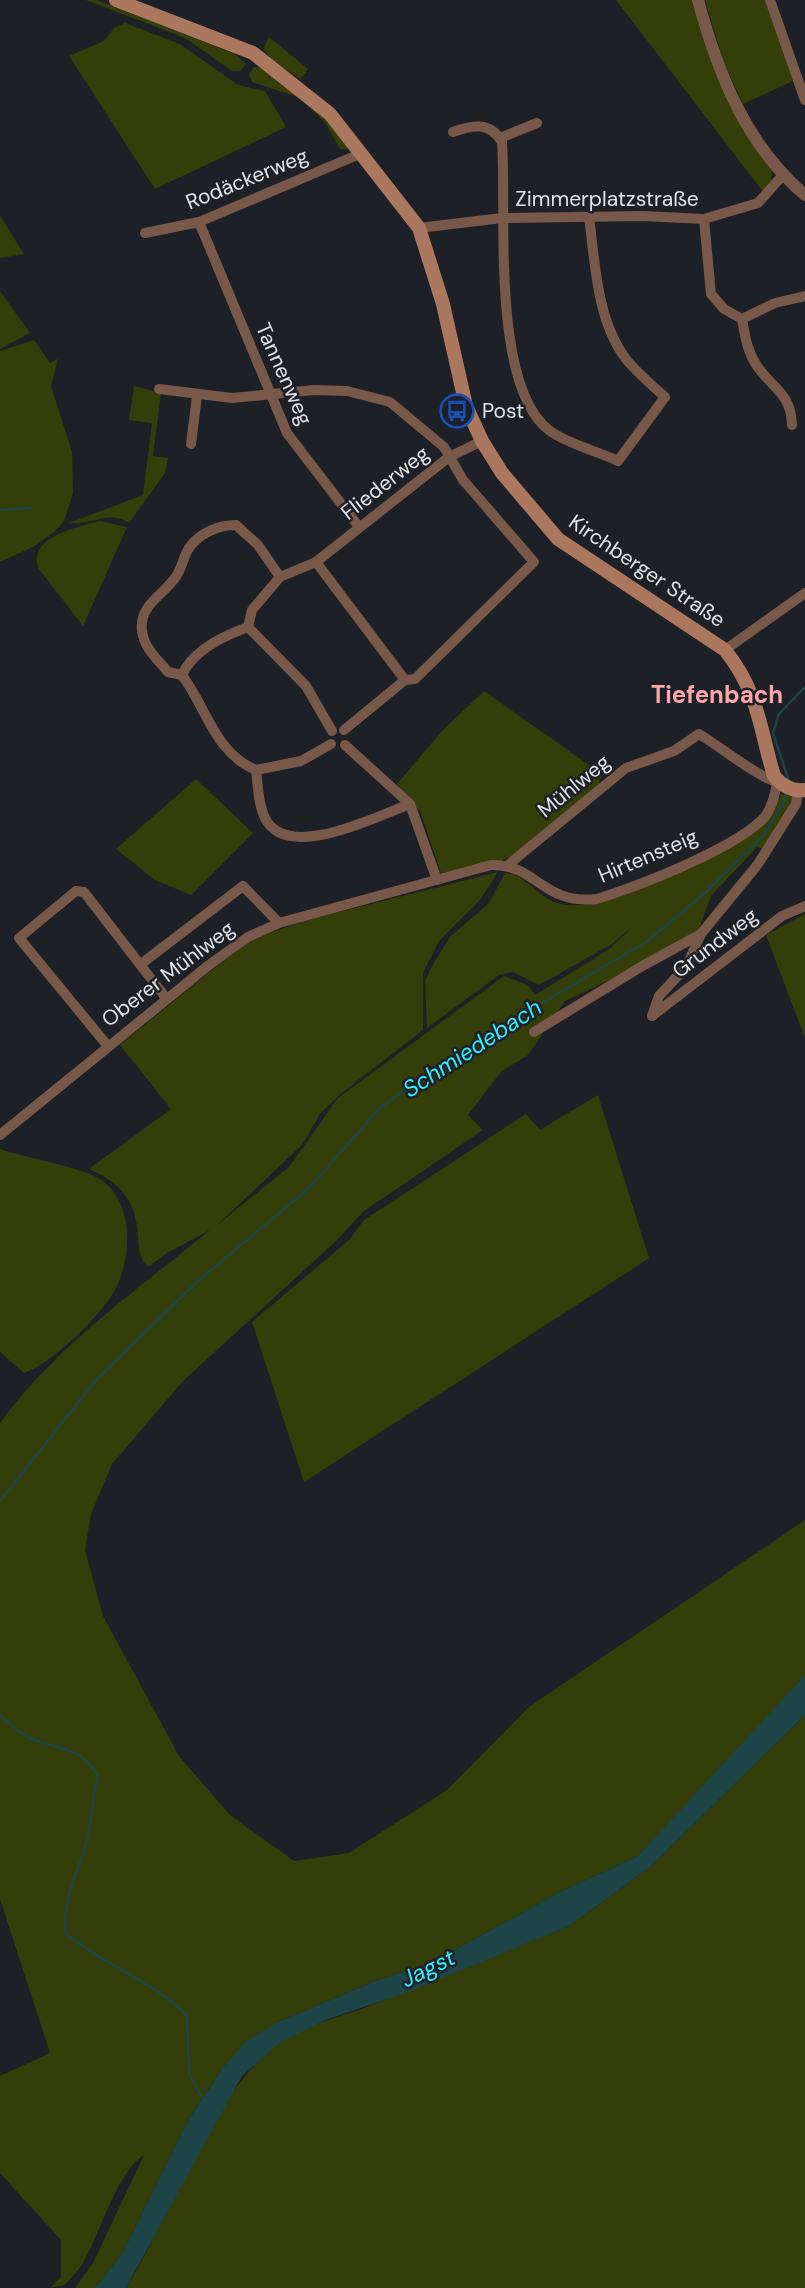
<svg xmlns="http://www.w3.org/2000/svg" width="805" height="2288" viewBox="0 0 805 2288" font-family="'DM Sans',sans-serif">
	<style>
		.green { fill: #333e08 }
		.water { fill: #1d4447 }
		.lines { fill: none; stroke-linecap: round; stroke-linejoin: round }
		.stream { stroke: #1d4447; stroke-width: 2.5 }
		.minor { stroke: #785849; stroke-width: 10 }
		.tertiary { stroke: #785849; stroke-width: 12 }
		.secondary { stroke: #ab775e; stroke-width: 14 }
		.labels { text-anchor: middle; stroke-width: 5; stroke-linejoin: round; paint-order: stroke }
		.street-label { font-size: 21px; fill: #e1e2e7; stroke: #1e2027 }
		.poi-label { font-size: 21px; fill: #e1e2e7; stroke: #1e2027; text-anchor: start }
		.water-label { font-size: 23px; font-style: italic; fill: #30edfb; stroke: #1e2027 }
		.quarter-label { font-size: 24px; font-weight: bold; fill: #fba6a9; stroke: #1e2027 }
	</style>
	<rect width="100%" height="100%" fill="#1e2027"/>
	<g class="green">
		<polygon points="86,0 97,0 235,54 246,64 240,71 232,71 185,38"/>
		<polygon points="616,0 695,0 748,136 772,171 770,185 764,193"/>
		<polygon points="705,0 768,0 793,81 743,104 724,63"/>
		<polygon points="125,23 180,44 238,85 265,91 286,127 155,189 69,56 104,41 114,28"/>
		<polygon points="269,37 308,69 301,79 275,63 263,49"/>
		<polygon points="254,67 262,68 326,117 349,150 340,149 325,122 298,97 252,82 249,74"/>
		<polygon points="0,216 24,254 0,258"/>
		<polygon points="0,291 30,333 0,349"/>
		<polygon points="34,340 50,363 58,359 51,386 72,452 73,493 64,521 54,532 33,547 0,562 0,351"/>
		<path d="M 134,386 L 161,393 L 153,456 L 168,458 L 165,473 L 129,523 C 108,509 90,526 69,523 L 143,495 L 152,423 L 129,420 Z"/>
		<path d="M 100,521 L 127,527 L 83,626 L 39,569 C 26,537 78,527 100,521 Z"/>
		<polygon points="484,691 603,775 599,781 601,786 517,854 500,861 441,873 420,811 397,784 442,731"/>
		<polygon points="196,779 253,833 191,895 155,880 116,849"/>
		<path d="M 782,793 L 793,797 L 782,823 L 763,849 L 757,847 L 711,896 L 699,929 L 637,967 L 565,1001 L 528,1055 L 501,1072 L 468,1115 L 483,1130 L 364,1211 L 337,1240 L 183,1381 L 112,1464 L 91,1514 L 85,1550 L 103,1616 L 179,1756 L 230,1815 L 294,1861 L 349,1853 L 447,1790 L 529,1707 L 805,1520 L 805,1693 L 638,1856 L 562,1891 L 431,1963 L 375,1981 L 278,2022 L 222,2069 L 189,2119 L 122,2254 L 95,2288 L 75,2288 L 93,2263 L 144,2155 C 117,2172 101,2231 85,2259 C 80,2269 72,2277 65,2285 L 50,2288 L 61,2277 L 61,2240 L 0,2173 L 0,2076 L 50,2053 L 0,1899 L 0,1423 C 56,1346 137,1290 210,1230 L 167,1253 L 148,1267 C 139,1258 139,1249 138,1236 C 136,1201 121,1183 89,1169 L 171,1109 L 120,1045 L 212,970 L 248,943 L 264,935 L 307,920 L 498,872 L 480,900 L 439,941 L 423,973 L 423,1030 L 339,1095 L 320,1114 L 302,1145 L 217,1225 L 289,1167 L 338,1098 L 504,976 L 528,985 L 535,995 L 608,950 L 635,925 L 612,944 L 539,985 L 513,972 L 499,975 L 427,1028 L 425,981 L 432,966 L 450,937 L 489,903 L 505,873 C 527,874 537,897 557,903 C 571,908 586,904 601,901 L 766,820 Z"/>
		<polygon points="805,914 805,1038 766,935"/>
		<polygon points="598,1095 649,1258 304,1482 252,1322 349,1240 364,1220 526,1114 540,1130"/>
		<path d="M 0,1149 C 25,1158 84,1167 103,1181 C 133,1205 132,1253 117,1286 C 105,1312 52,1364 24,1373 L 0,1352 Z"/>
		<path d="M 805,1715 L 805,2288 L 126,2288 C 171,2216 212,2090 281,2042 C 304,2027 333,2018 359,2010 L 571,1925 L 650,1867 Z"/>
	</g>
	<polygon class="water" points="805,1675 805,1715 650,1867 571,1925 416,1989 326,2020 281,2042 242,2076 126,2288 95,2288 122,2254 189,2119 222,2069 246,2041 278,2022 375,1981 431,1963 562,1891 638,1856"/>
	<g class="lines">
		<g class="stream">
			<polyline points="0,510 31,508"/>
			<polyline points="789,781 773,733 779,714 805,687"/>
			<polyline points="0,1501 96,1380 199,1280 309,1188 379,1109 440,1063 646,942 705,893 764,835 783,803 786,791"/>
			<path d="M 0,1715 C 9,1722 20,1735 32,1739 C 61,1751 80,1745 98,1776 C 91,1797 93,1818 87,1840 C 79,1871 61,1901 66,1934 C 104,1965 151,1980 187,2015 L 189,2073 L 203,2099"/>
		</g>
		<g class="minor">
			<polyline points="770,0 805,100"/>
			<path d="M 453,132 C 472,125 490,121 502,142 C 507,209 490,387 550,431 C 568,444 597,451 618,461 L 665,397 C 652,385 637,373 626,359 C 597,321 595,263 589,217"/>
			<polyline points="500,138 537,123"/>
			<polyline points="704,219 711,294 724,309 742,319 775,303 805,296"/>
			<polyline points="199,222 287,433 359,527"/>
			<polyline points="419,228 502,218 643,216 704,219 758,203 782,176"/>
			<polyline points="145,233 199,222 362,153"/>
			<path d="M 742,319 C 745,336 747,351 757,366 C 773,389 791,393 792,425"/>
			<polyline points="159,389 232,398 314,390 347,391 390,402 444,447 463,480 534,562 415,679 405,680 344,730"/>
			<polyline points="191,444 197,396"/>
			<polyline points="316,562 405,680"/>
			<path d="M 248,627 C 223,636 193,650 182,675 C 207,709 215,753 256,770 C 258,785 258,804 265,818 C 287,863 379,815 410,804"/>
			<polyline points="725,650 805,593"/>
			<path d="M 182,675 L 168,672 C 158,660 144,648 142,631 C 139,605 162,596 175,578 C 182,569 183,557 189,548 C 199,533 219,525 236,525 L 258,545 L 280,577"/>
			<polyline points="332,731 306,686 248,627 252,610 280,577 316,562 449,457 482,441"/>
			<polyline points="345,745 410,804 437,880"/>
			<polyline points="256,770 301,761 331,744"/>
			<polyline points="141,964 243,886 279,923"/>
			<polyline points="652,1016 782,916 805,906"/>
			<polyline points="652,1016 659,996 686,967 701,934"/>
			<polyline points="534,1032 644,965 701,934 758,864 796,804 798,791"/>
			<polyline points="107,1045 19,938 76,891 84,892 166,998"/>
			<path d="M 0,1135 L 209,965 L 248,937 L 279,923 L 491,865 C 537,864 542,905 597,899 C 641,885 729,851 762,820 C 771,811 776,793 777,781 C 764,782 715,743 699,734 L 674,751 L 626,768 L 508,865"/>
		</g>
		<path class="tertiary" d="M 698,0 C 718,74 746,145 805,195"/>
		<path class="secondary" d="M 116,0 L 253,53 L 330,114 L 419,228 L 443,304 L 466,406 L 482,441 L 502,473 L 558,539 L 725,650 C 759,693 759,726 774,776 C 781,785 793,792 805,790"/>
	</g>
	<defs>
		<symbol id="bus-ring" viewBox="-11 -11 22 22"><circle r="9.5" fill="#1e2027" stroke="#1a4fb4" stroke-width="1.5"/><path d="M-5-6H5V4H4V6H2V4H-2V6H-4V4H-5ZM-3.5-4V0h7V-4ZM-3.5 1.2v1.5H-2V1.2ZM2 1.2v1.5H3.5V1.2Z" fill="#1a4fb4"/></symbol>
	</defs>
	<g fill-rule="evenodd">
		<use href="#bus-ring" x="438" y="392" width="38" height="38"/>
	</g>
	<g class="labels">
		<g class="street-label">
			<text transform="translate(247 179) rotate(-22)" y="7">Rodäckerweg</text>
			<text x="607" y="206">Zimmerplatzstraße</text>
			<text transform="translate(284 374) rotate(66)" y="7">Tannenweg</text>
			<text transform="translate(385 483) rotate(-38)" y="7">Fliederweg</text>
			<text transform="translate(647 571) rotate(34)" y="7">Kirchberger Straße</text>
			<text transform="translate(574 786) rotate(-39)" y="7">Mühlweg</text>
			<text transform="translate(648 856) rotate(-23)" y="7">Hirtensteig</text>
			<text transform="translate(715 943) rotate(-37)" y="7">Grundweg</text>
			<text transform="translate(168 974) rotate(-37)" y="7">Oberer Mühlweg</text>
		</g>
		<g class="poi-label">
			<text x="482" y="418">Post</text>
		</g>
		<g class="water-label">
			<text transform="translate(472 1048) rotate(-33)" y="8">Schmiedebach</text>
			<text transform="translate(428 1968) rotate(-26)" y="8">Jagst</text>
		</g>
		<g class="quarter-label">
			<text x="717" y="703">Tiefenbach</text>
		</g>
	</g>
</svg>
